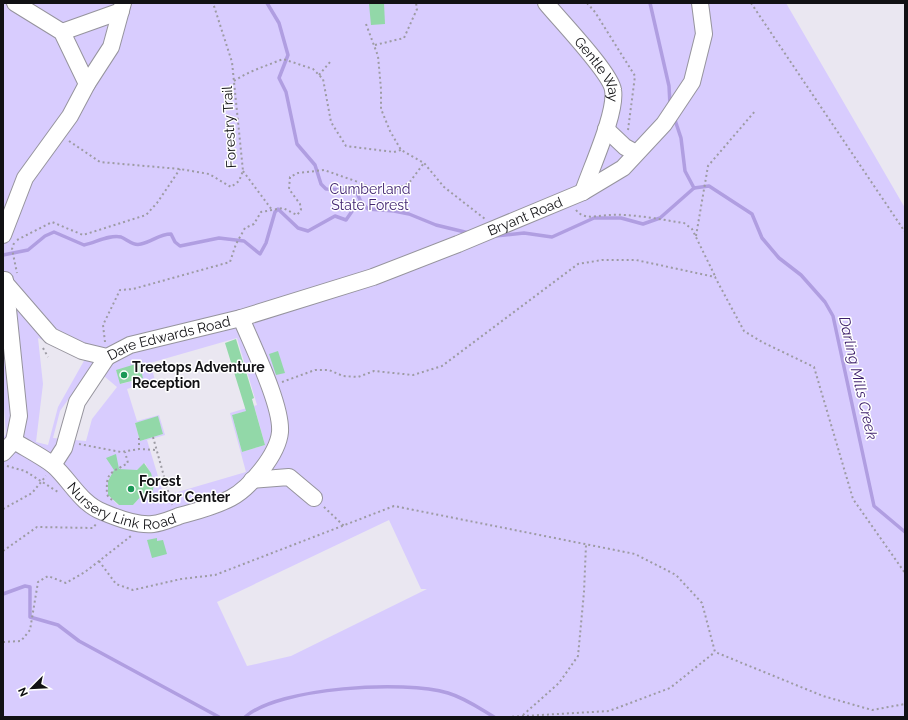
<svg xmlns="http://www.w3.org/2000/svg" width="908" height="720" viewBox="0 0 908 720" font-family="Raleway,sans-serif">
	<style>
		.green { fill: #d8ccfe; fill-rule: evenodd }
		.lines { fill: none; stroke-linecap: round; stroke-linejoin: round }
		.stream { stroke: #b09ee1; stroke-width: 3.5 }
		.building { fill: #92d8a8 }
		.minor-casing { stroke: #96949d; stroke-width: 18 }
		.path { stroke: #9d9ba3; stroke-width: 2; stroke-dasharray: 2 3; stroke-linecap: butt }
		.minor { stroke: #fff; stroke-width: 16 }
		.poi-dot { fill: #1a9856; stroke: #fff; stroke-width: 1.5 }
		.labels { text-anchor: middle; stroke-width: 3; stroke-linejoin: round; paint-order: stroke }
		.street-label { font-size: 14px; fill: #111114; stroke: #fff }
		.park-label { font-size: 14px; fill: #412471; stroke: #fff }
		.poi-label { font-size: 14px; font-weight: bold; fill: #111114; stroke: #fff; text-anchor: start }
		.water-label { font-size: 15px; font-style: italic; fill: #3c1e6b; stroke: #fff }
	</style>
	<rect width="100%" height="100%" fill="#eae7f1"/>
	<path class="green" d="M 3,3 L 786,3 L 905,208 L 905,717 L 3,717 L 3,438 L 6,434 L 3,395 ZM 38,338 L 85,359 L 58,407 L 48,445 L 36,442 L 43,384 ZM 237,338 L 257,405 L 230,413 L 246,472 L 164,496 L 147,440 L 165,435 L 159,415 L 137,421 L 127,389 L 155,380 L 150,363 ZM 92,366 L 117,387 L 92,419 L 86,441 L 53,438 L 60,411 ZM 116,370 L 143,378 L 121,384 ZM 255,409 L 265,445 L 242,452 L 232,415 ZM 158,417 L 163,434 L 140,441 L 135,423 ZM 145,463 C 152,475 155,482 152,496 L 143,494 L 133,505 L 118,505 L 108,495 L 108,481 L 113,472 L 136,471 ZM 389,520 L 421,589 L 427,589 L 291,656 L 247,666 L 217,602 Z"/>
	<g class="lines">
		<g class="stream">
			<polyline points="267,3 279,23 288,55 279,78 286,92 297,144 315,165 321,184 326,189 347,190 357,193 361,202"/>
			<polyline points="650,3 669,86 670,105"/>
			<polyline points="674,117 681,138 685,171 694,188"/>
			<polyline points="694,188 709,186 752,214 762,238 779,258 801,275 825,302 833,316 874,506 905,532"/>
			<polyline points="495,236 524,233 552,237 594,218 621,218 643,224 660,218 694,188"/>
			<path d="M 3,255 L 28,250 L 45,236 L 54,232 L 84,245 C 95,243 110,234 121,237 C 128,240 133,246 141,244 C 152,242 159,234 171,234 L 175,242 L 180,246 L 219,238 L 244,241 L 260,254 L 266,243 L 275,212 L 278,209 L 298,228 L 308,231 L 335,216 L 346,220 L 357,204 L 361,202 L 368,209 L 394,211 L 409,214 L 436,225 L 469,233"/>
			<polyline points="3,594 25,586 30,587 30,617 58,625 79,641 219,717"/>
			<path d="M 245,717 C 279,687 405,680 448,693 C 465,698 479,708 494,717"/>
		</g>
	</g>
	<g class="building">
		<polygon points="384,3 385,24 371,25 369,4"/>
		<polygon points="236,339 254,398 252,399 265,445 242,452 232,415 246,411 225,343"/>
		<polygon points="278,351 285,373 276,375 269,354"/>
		<polygon points="139,363 143,378 120,384 116,370"/>
		<polygon points="158,416 163,434 140,441 135,423"/>
		<polygon points="116,454 119,469 137,470 144,463 151,473 154,484 152,496 143,494 133,505 119,505 108,495 108,481 114,470 106,458"/>
		<polygon points="157,538 157,541 163,540 167,554 152,558 147,540"/>
	</g>
	<g class="lines">
		<defs>
			<g id="minor">
				<path id="s1" d="M 546,3 C 559,19 611,73 613,90 C 617,112 591,168 583,192"/>
				<polyline points="62,32 121,11"/>
				<polyline points="87,84 111,47 123,3"/>
				<polyline points="606,129 625,147 636,153"/>
				<polyline points="3,235 25,178 70,116 87,84 62,32 15,3"/>
				<path id="s2" d="M 6,284 L 51,336 L 82,351 L 107,357 L 130,345 L 241,318 L 373,277 L 458,244 L 583,192 L 623,168 L 664,124 L 692,82 L 704,34 L 700,3"/>
				<path id="s3" d="M 14,441 C 27,449 41,456 53,465 C 70,480 81,504 103,512 C 117,518 138,526 153,524 C 162,523 171,519 179,516 C 197,511 214,507 231,498 C 250,488 278,454 280,432 C 282,405 252,345 241,318"/>
				<polyline points="3,453 14,441 19,416 5,280"/>
				<polyline points="53,465 64,448 77,402 107,357"/>
				<polyline points="252,480 289,477 314,498"/>
			</g>
		</defs>
		<use href="#minor" class="minor-casing"/>
		<g class="path">
			<polyline points="587,3 595,12 635,76 628,130"/>
			<polyline points="751,3 905,232"/>
			<polyline points="366,24 378,56 381,89 381,109 390,131 401,150 424,163 444,187 485,219"/>
			<polyline points="375,45 404,38 417,9 416,3"/>
			<polyline points="319,75 330,62"/>
			<path d="M 234,81 C 249,71 266,66 283,59 L 313,69 L 323,79 L 331,122 L 346,146 L 394,152 L 401,150"/>
			<polyline points="69,141 100,162 180,169 209,174 231,187 239,181 243,171 232,62 213,3"/>
			<polyline points="243,171 272,210"/>
			<path d="M 576,210 C 582,218 591,217 599,216 C 627,212 656,219 684,223 L 692,229 L 715,276"/>
			<polyline points="696,236 708,166 756,110"/>
			<polyline points="17,240 52,222 83,235 146,215 157,203 180,169"/>
			<polyline points="14,243 12,249 17,273"/>
			<polyline points="105,342 103,325 120,290 133,289 230,262 236,244 245,228 254,224 261,212 283,208 297,215 301,210 300,204 289,189 290,177 298,173 324,170 361,183 382,193 391,192 409,183 424,163"/>
			<polyline points="43,348 48,357"/>
			<polyline points="282,382 315,370 329,370 343,376 358,377 374,371 413,375 442,366 578,264 602,260 636,260 715,277 744,331 762,342 814,367 853,499 905,573"/>
			<polyline points="153,437 172,505"/>
			<polyline points="139,438 139,449"/>
			<polyline points="79,444 121,452 139,449 156,450"/>
			<polyline points="7,466 25,471 58,492"/>
			<path d="M 112,500 L 107,495 C 106,472 109,474 128,463 L 125,452"/>
			<polyline points="324,507 344,526"/>
			<polyline points="3,509 32,493 46,476"/>
			<polyline points="3,551 37,527 93,528 96,524"/>
			<polyline points="99,561 116,584 133,590 181,579 215,575 394,506 635,554 676,575 702,603 715,652 823,696 872,710 905,704"/>
			<polyline points="3,642 21,641 30,630 38,582 48,576 66,583 85,572 131,536"/>
			<polyline points="523,715 559,683 578,656 584,592 586,545"/>
			<polyline points="507,717 609,711 670,688 715,652"/>
		</g>
		<use href="#minor" class="minor"/>
	</g>
	<g class="poi-dot">
		<circle cx="124" cy="375" r="4"/>
		<circle cx="131" cy="489" r="4"/>
	</g>
	<g class="labels">
		<g class="street-label">
			<text dy="5" stroke="none"><textPath href="#s1" startOffset="85">Gentle Way</textPath></text>
			<text transform="translate(229 127) rotate(-93)" y="5">Forestry Trail</text>
			<text dy="5" stroke="none"><textPath href="#s2" startOffset="571">Bryant Road</textPath></text>
			<text dy="5" stroke="none"><textPath href="#s2" startOffset="194">Dare Edwards Road</textPath></text>
			<text dy="5" stroke="none"><textPath href="#s3" startOffset="131">Nursery Link Road</textPath></text>
		</g>
		<g class="park-label">
			<text x="370" y="194">Cumberland<tspan x="370" dy="16">State Forest</tspan></text>
		</g>
		<g class="poi-label">
			<text x="132" y="372">Treetops Adventure<tspan x="132" dy="16">Reception</tspan></text>
			<text x="139" y="486">Forest<tspan x="139" dy="16">Visitor Center</tspan></text>
		</g>
		<g class="water-label">
			<text transform="translate(858 378) rotate(77)" y="5">Darling Mills Creek</text>
		</g>
	</g>
	<rect width="908" height="720" fill="none" stroke="#111114" stroke-width="8"/>
	<g transform="translate(32 688) rotate(246)" stroke="#ffffff" stroke-width="3" paint-order="stroke">
	<path d="M0-3L7 15L0 10L-7 15Z" fill="#111114"/>
	<text y="-6" font-size="11" font-weight="bold" text-anchor="middle" fill="#111114">N</text>
	</g>
</svg>
